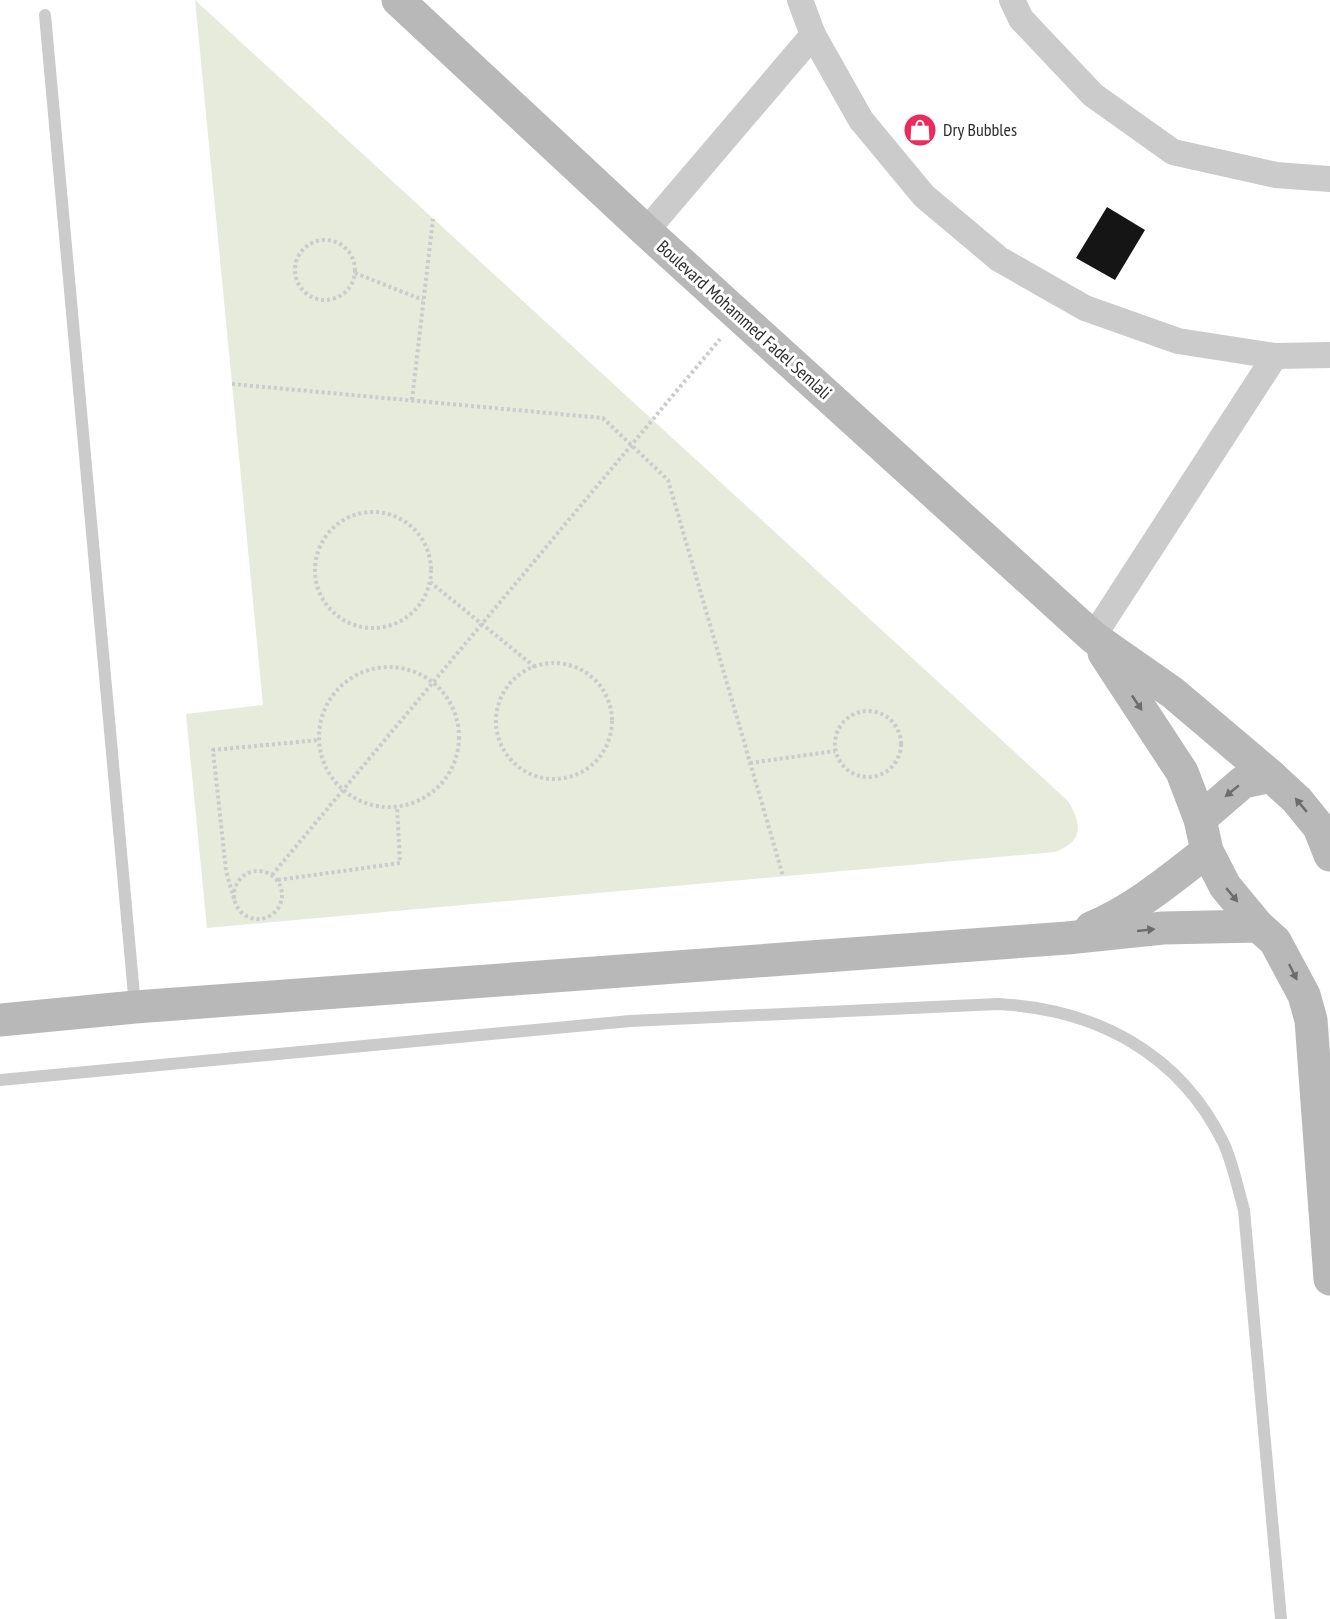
<svg xmlns="http://www.w3.org/2000/svg" width="1330" height="1619" viewBox="0 0 1330 1619" font-family="'PT Sans Narrow',sans-serif">
	<style>
		.green { fill: #e7ebdb }
		.building { fill: #151515 }
		.lines { fill: none; stroke-linecap: round; stroke-linejoin: round }
		.path { stroke: #cbcbcb; stroke-width: 4; stroke-dasharray: 3 3; stroke-linecap: butt }
		.lane { stroke: #cbcbcb; stroke-width: 12 }
		.street { stroke: #cbcbcb; stroke-width: 26 }
		.secondary { stroke: #b8b8b8; stroke-width: 33 }
		.oneway { fill: #6c6c6c }
		.labels { text-anchor: middle; stroke-width: 6; stroke-linejoin: round; paint-order: stroke }
		.poi-label { font-size: 18px; fill: #2e2e2e; stroke: #fff; text-anchor: start }
		.street-label { font-size: 18px; fill: #2e2e2e; stroke: #fff }
	</style>
	<rect width="100%" height="100%" fill="#fff"/>
	<path class="green" d="M 195,0 L 1068,801 C 1082,825 1084,841 1055,852 L 207,928 L 186,714 L 263,705 Z"/>
	<polygon class="building" points="1107,207 1145,230 1115,280 1076,258"/>
	<g class="lines">
		<g class="path">
			<circle cx="325" cy="270" r="30"/>
			<polyline points="355,273 423,300"/>
			<polyline points="232,384 603,418 668,480 783,876"/>
			<polyline points="412,400 433,219"/>
			<circle cx="373" cy="570" r="58"/>
			<polyline points="430,582 535,667"/>
			<circle cx="554" cy="721" r="58"/>
			<circle cx="389" cy="737" r="70"/>
			<circle cx="868" cy="744" r="33"/>
			<polyline points="750,763 835,751"/>
			<circle cx="258" cy="895" r="24"/>
			<polyline points="272,875 720,339"/>
			<polyline points="278,880 400,863 397,806"/>
			<polyline points="234,899 226,871 213,750 319,740"/>
		</g>
		<g class="lane">
			<polyline points="45,15 135,1006"/>
			<path d="M 0,1080 L 630,1021 L 998,1004 C 1096,1009 1180,1053 1224,1144 C 1233,1164 1238,1189 1244,1210 L 1281,1619"/>
		</g>
		<g class="street">
			<polyline points="800,0 813,35 861,120 924,196 999,259 1085,308 1178,341 1275,356 1330,355"/>
			<polyline points="1012,0 1021,19 1093,95 1173,152 1276,175 1330,179"/>
			<polyline points="646,231 813,35"/>
			<polyline points="1093,637 1275,356"/>
		</g>
		<g class="secondary">
			<polyline points="398,0 646,231 1093,637 1173,693 1271,776 1297,800 1319,827 1330,855"/>
			<polyline points="1104,653 1182,772 1200,819 1207,851 1225,886 1258,926 1275,941 1304,995 1311,1020 1330,1279"/>
			<polyline points="1200,819 1243,782 1271,776"/>
			<path d="M 1091,928 C 1134,910 1170,880 1207,851"/>
			<polyline points="0,1020 135,1007 1067,938 1163,928 1258,926"/>
		</g>
	</g>
	<defs><path id="oneway-solid" d="M-6-.8H1V-3.2L6.5 0L1 3.2V.8H-6Z" transform="scale(1.5)"/></defs>
	<g class="oneway">
		<use href="#oneway-solid" transform="translate(1137 703) rotate(56)"/>
		<use href="#oneway-solid" transform="translate(1232 791) rotate(141)"/>
		<use href="#oneway-solid" transform="translate(1301 805) rotate(-130)"/>
		<use href="#oneway-solid" transform="translate(1232 895) rotate(50)"/>
		<use href="#oneway-solid" transform="translate(1146 930) rotate(-6)"/>
		<use href="#oneway-solid" transform="translate(1293 972) rotate(64)"/>
	</g>
	<defs>
		<symbol id="shop-disc" viewBox="-11 -11 22 22"><circle r="9.5" fill="#e92b5d" stroke="#fff"/><path d="M-5-2.5h2.3a2.7 3.5 0 0 1 5.4 0H5L5.5 6h-11ZM-1.5-2.5h3a1.5 2.3 0 0 0-3 0Z" fill="#fff"/></symbol>
	</defs>
	<g fill-rule="evenodd">
		<use href="#shop-disc" x="901" y="111" width="38" height="38"/>
	</g>
	<g class="labels">
		<g class="poi-label">
			<text x="943" y="136">Dry Bubbles</text>
		</g>
		<g class="street-label">
			<text transform="translate(744 320) rotate(42)" y="6">Boulevard Mohammed Fadel Semlali</text>
		</g>
	</g>
</svg>
